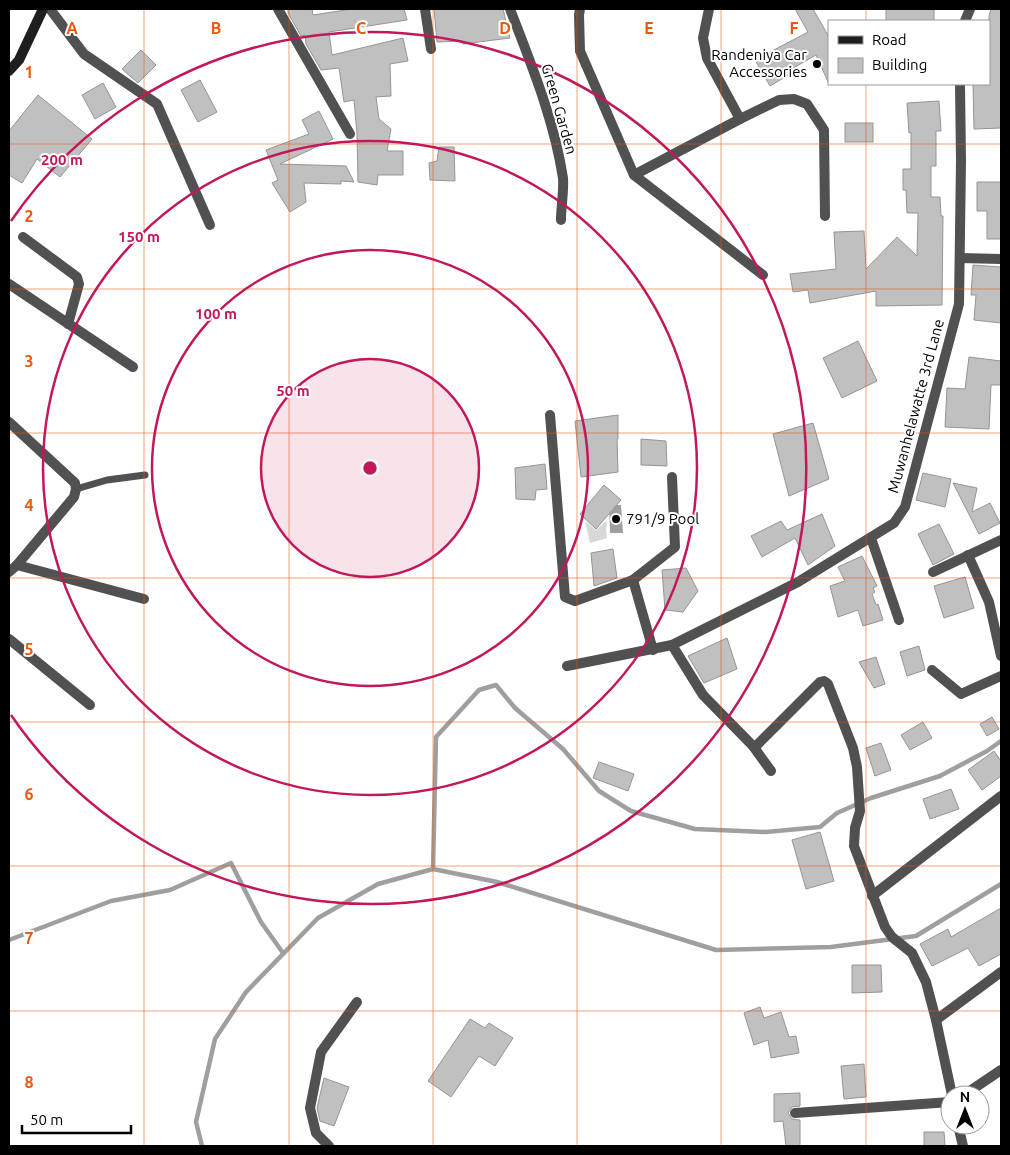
<svg xmlns="http://www.w3.org/2000/svg" width="1010" height="1155" viewBox="0 0 1010 1155" font-family="Ubuntu,sans-serif">
	<style>
		.green { fill: #d8d8d8 }
		.water { fill: #9f9f9f }
		.lines { fill: none; stroke-linecap: round; stroke-linejoin: round }
		.stream { stroke: #9f9f9f; stroke-width: 4.5 }
		.building { fill: #c0c0c0; stroke: #959595 }
		.lane { stroke: #515151; stroke-width: 7 }
		.street { stroke: #515151; stroke-width: 10 }
		.secondary { stroke: #1e1e1e; stroke-width: 10 }
		.grid { fill: none; stroke: #e8590c; stroke-width: 1; stroke-opacity: 0.55 }
		.ring { fill: none; stroke: #c2185b; stroke-width: 2.5 }
		.poi-dot { fill: #000; stroke: #fff; stroke-width: 2 }
		.labels { text-anchor: middle; stroke-width: 4; stroke-linejoin: round; paint-order: stroke }
		.poi-label { font-size: 15px; fill: #000; stroke: #fff; text-anchor: end }
		.street-label { font-size: 15px; fill: #000; stroke: #fff }
		.grid-label { font-size: 16px; text-anchor: middle; font-weight: bold; fill: #e8590c; stroke: #fff; stroke-width: 4; stroke-linejoin: round; paint-order: stroke }
		.centre { fill: #c2185b; stroke: #fff; stroke-width: 2.5 }
		.ring-label { font-size: 15px; text-anchor: middle; font-weight: bold; fill: #c2185b; stroke: #fff; stroke-width: 4; stroke-linejoin: round; paint-order: stroke }
	</style>
	<rect width="100%" height="100%" fill="#fff"/>
	<polygon class="green" points="585,521 596,530 606,521 607,523 606,529 607,538 590,543"/>
	<polygon class="water" points="609,505 621,505 623,533 610,533"/>
	<g class="lines">
		<g class="stream">
			<polyline points="433,869 436,737 479,690 496,685 515,708 563,749 599,791 631,811 695,829 766,832 820,827 837,813 871,798 940,776 987,751 1001,741"/>
			<polyline points="9,940 111,901 170,890 231,863 261,922 283,953"/>
			<polyline points="202,1146 196,1122 215,1039 246,992 318,918 378,884 433,869 497,882 716,950 831,947 916,936 1001,884"/>
		</g>
	</g>
	<g class="building">
		<polygon points="288,9 312,9 313,15 352,9 404,9 407,20 329,32 332,55 403,38 408,61 390,64 391,96 376,97 379,119 391,129 387,151 403,151 403,175 378,175 377,185 358,182 357,134 354,100 344,102 339,68 321,70 306,44 305,35 301,36 288,13"/>
		<polygon points="434,9 503,9 510,38 463,44 462,41 437,42"/>
		<polygon points="795,9 813,9 829,37 829,84 816,55 795,67 797,70 770,86 755,60 808,32"/>
		<rect x="886" y="9" width="48" height="12"/>
		<polygon points="991,9 1001,9 1001,128 974,129 973,84 989,84 989,16"/>
		<polygon points="141,50 156,65 138,83 122,69"/>
		<polygon points="200,80 217,112 198,122 181,90"/>
		<polygon points="103,83 116,107 95,119 82,95"/>
		<polygon points="38,95 92,139 60,177 37,159 22,183 9,175 9,131"/>
		<polygon points="939,101 941,131 936,131 936,166 931,166 931,197 940,197 941,216 943,216 942,305 876,306 876,291 810,303 808,290 793,292 790,274 836,269 834,232 864,231 866,269 897,237 917,256 918,213 907,213 906,190 903,190 903,169 911,169 911,132 909,133 907,103"/>
		<polygon points="319,111 333,139 280,164 346,166 354,182 341,181 341,184 304,183 306,202 290,212 272,183 278,180 266,150 309,134 302,120"/>
		<rect x="845" y="123" width="28" height="19"/>
		<polygon points="439,147 454,147 455,181 430,180 429,163 437,161"/>
		<polygon points="977,182 1001,182 1001,239 987,239 987,211 977,211"/>
		<polygon points="973,265 1001,267 1001,323 974,320 976,295 971,295"/>
		<polygon points="858,341 877,381 842,398 823,358"/>
		<polygon points="969,357 1001,361 1001,385 991,385 989,429 945,427 947,388 965,389"/>
		<polygon points="618,415 618,439 617,439 618,472 581,477 575,421"/>
		<polygon points="813,423 829,479 789,496 773,434"/>
		<polygon points="641,439 666,441 667,466 641,465"/>
		<polygon points="545,464 547,489 536,490 535,500 516,499 515,468"/>
		<polygon points="923,473 951,479 945,507 916,500"/>
		<polygon points="953,483 977,488 972,512 990,503 1000,523 979,534"/>
		<polygon points="604,485 621,500 596,529 580,514"/>
		<polygon points="822,514 835,546 808,565 795,538 762,557 751,536 781,521 787,530"/>
		<polygon points="939,524 954,554 933,565 918,534"/>
		<polygon points="613,549 617,578 594,586 591,553"/>
		<polygon points="862,556 877,586 873,588 875,592 872,594 876,605 878,604 883,620 863,626 858,610 838,617 830,586 845,581 838,567"/>
		<polygon points="686,568 698,591 683,612 665,610 662,570"/>
		<polygon points="965,577 974,608 944,618 934,586"/>
		<polygon points="727,638 737,669 704,683 688,656"/>
		<polygon points="919,646 925,670 907,676 900,652"/>
		<polygon points="876,657 885,684 874,688 859,662"/>
		<polygon points="992,717 999,729 987,736 980,724"/>
		<polygon points="923,722 932,738 910,750 901,735"/>
		<polygon points="881,743 891,770 875,776 866,748"/>
		<polygon points="994,751 1001,761 1001,776 982,790 968,770"/>
		<polygon points="599,762 634,774 628,791 593,778"/>
		<polygon points="951,789 959,809 930,819 923,799"/>
		<polygon points="820,832 834,881 806,889 792,840"/>
		<polygon points="1001,908 1001,954 979,966 968,948 932,966 920,944 948,929 951,937"/>
		<polygon points="852,965 881,965 882,992 852,993"/>
		<polygon points="760,1007 764,1018 781,1012 789,1037 796,1036 799,1053 771,1058 768,1040 754,1045 744,1013"/>
		<polygon points="470,1019 485,1028 489,1023 513,1038 495,1066 479,1056 451,1097 428,1081"/>
		<polygon points="864,1064 866,1097 844,1099 841,1066"/>
		<polygon points="324,1078 349,1087 334,1126 320,1121 317,1108"/>
		<polygon points="800,1093 800,1106 792,1107 788,1113 792,1119 800,1120 800,1146 786,1146 783,1121 774,1122 774,1094"/>
		<polygon points="924,1132 944,1132 945,1146 924,1146"/>
	</g>
	<g class="lines">
		<polyline class="lane" points="76,489 107,480 145,475"/>
		<g class="street">
			<polyline points="50,9 84,54 157,104 210,225"/>
			<polyline points="278,9 350,134"/>
			<polyline points="425,9 431,49"/>
			<path d="M 510,9 C 531,64 554,119 563,178 C 564,191 561,207 561,220"/>
			<polyline points="580,9 579,15 580,51 634,175 763,275"/>
			<polyline points="965,21 970,9"/>
			<polyline points="740,119 779,100 794,99 807,104 824,130 825,216"/>
			<polyline points="634,175 740,119 707,58 703,38 709,9"/>
			<polyline points="23,237 77,277 79,284 68,324"/>
			<polyline points="960,258 1001,259"/>
			<polyline points="9,284 133,367"/>
			<polyline points="550,415 565,597 575,601 633,580 653,650"/>
			<polyline points="9,422 75,483 76,489 74,497 17,565 9,572"/>
			<polyline points="871,538 899,620"/>
			<polyline points="968,555 989,602 1001,656"/>
			<polyline points="17,565 144,599"/>
			<polyline points="933,572 1001,540"/>
			<polyline points="633,580 675,547 672,477"/>
			<polyline points="9,639 90,705"/>
			<polyline points="672,645 703,695 753,746 756,746 820,682 824,681 828,684 853,748 857,767 860,811 855,828 854,846 885,927 892,937 912,953 926,982 936,1020 952,1095"/>
			<polyline points="567,666 672,645 798,582 894,523 905,507 959,304 961,161 960,84"/>
			<polyline points="932,670 961,694 1001,676"/>
			<polyline points="753,746 771,771"/>
			<polyline points="872,896 1001,796"/>
			<polyline points="936,1020 1001,972"/>
			<polyline points="964,1095 1001,1070"/>
			<polyline points="795,1113 950,1102"/>
			<polyline points="958,1125 963,1146"/>
			<polyline points="329,1146 316,1133 310,1108 321,1052 357,1002"/>
		</g>
		<polyline class="secondary" points="9,71 19,60 43,9"/>
	</g>
	<path class="grid" d="M 144,9 L 144,1146M 289,9 L 289,1146M 433,9 L 433,1146M 577,9 L 577,1146M 721,9 L 721,1146M 866,9 L 866,21M 866,84 L 866,1146M 9,144 L 1001,144M 9,289 L 1001,289M 9,433 L 1001,433M 9,578 L 1001,578M 9,722 L 1001,722M 9,866 L 1001,866M 9,1011 L 1001,1011"/>
	<circle cx="370" cy="468" r="109" fill="#c2185b" fill-opacity=".12"/>
	<g class="ring">
		<circle cx="370" cy="468" r="109"/>
		<circle cx="370" cy="468" r="218"/>
		<circle cx="370" cy="468" r="327"/>
		<path d="M11 221A436 436 0 1 1 11 715"/>
	</g>
	<g class="poi-dot">
		<circle cx="817" cy="64" r="5"/>
		<circle cx="616" cy="519" r="5"/>
	</g>
	<g class="labels">
		<g class="poi-label">
			<text x="807" y="60">Randeniya Car<tspan x="807" dy="17">Accessories</tspan></text>
			<text x="626" y="524" text-anchor="start">791/9 Pool</text>
		</g>
		<g class="street-label">
			<text transform="translate(559 109) rotate(74)" y="5">Green Garden</text>
			<text transform="translate(916 406) rotate(-75)" y="5">Muwanhelawatte 3rd Lane</text>
		</g>
	</g>
	<g class="grid-label">
		<text x="72" y="34">A</text>
		<text x="216" y="34">B</text>
		<text x="361" y="34">C</text>
		<text x="505" y="34">D</text>
		<text x="649" y="34">E</text>
		<text x="794" y="34">F</text>
		<text x="29" y="78">1</text>
		<text x="29" y="222">2</text>
		<text x="29" y="367">3</text>
		<text x="29" y="511">4</text>
		<text x="29" y="655">5</text>
		<text x="29" y="800">6</text>
		<text x="29" y="944">7</text>
		<text x="29" y="1088">8</text>
	</g>
	<circle cx="370" cy="468" r="8" class="centre"/>
	<g class="ring-label">
		<text x="62" y="165">200 m</text>
		<text x="139" y="242">150 m</text>
		<text x="216" y="319">100 m</text>
		<text x="293" y="396">50 m</text>
	</g>
	<rect width="1010" height="1155" fill="none" stroke="#000000" stroke-width="20"/>
	<rect x="828" y="20" width="162" height="65" fill="#ffffff" stroke="#999999"/>
	<rect x="838" y="36" width="25" height="8" fill="#1e1e1e" stroke="#999999"/>
	<text x="872" y="45" font-size="15" fill="#000000">Road</text>
	<rect x="838" y="58" width="25" height="15" fill="#c0c0c0" stroke="#999999"/>
	<text x="872" y="70" font-size="15" fill="#000000">Building</text>
	<g transform="translate(965 1110)"><circle r="24" fill="#ffffff" stroke="#999999"/>
	<path d="M0-4L9 19L0 12L-9 19Z" fill="#000000"/>
	<text y="-8" font-size="14" font-weight="bold" text-anchor="middle" fill="#000000">N</text>
	</g>
	<path d="M22 1125v8h109v-8" fill="none" stroke="#000000" stroke-width="2.5"/>
	<text x="30" y="1125" font-size="15" fill="#000000" stroke="#ffffff" stroke-width="4" paint-order="stroke">50 m</text>
</svg>
